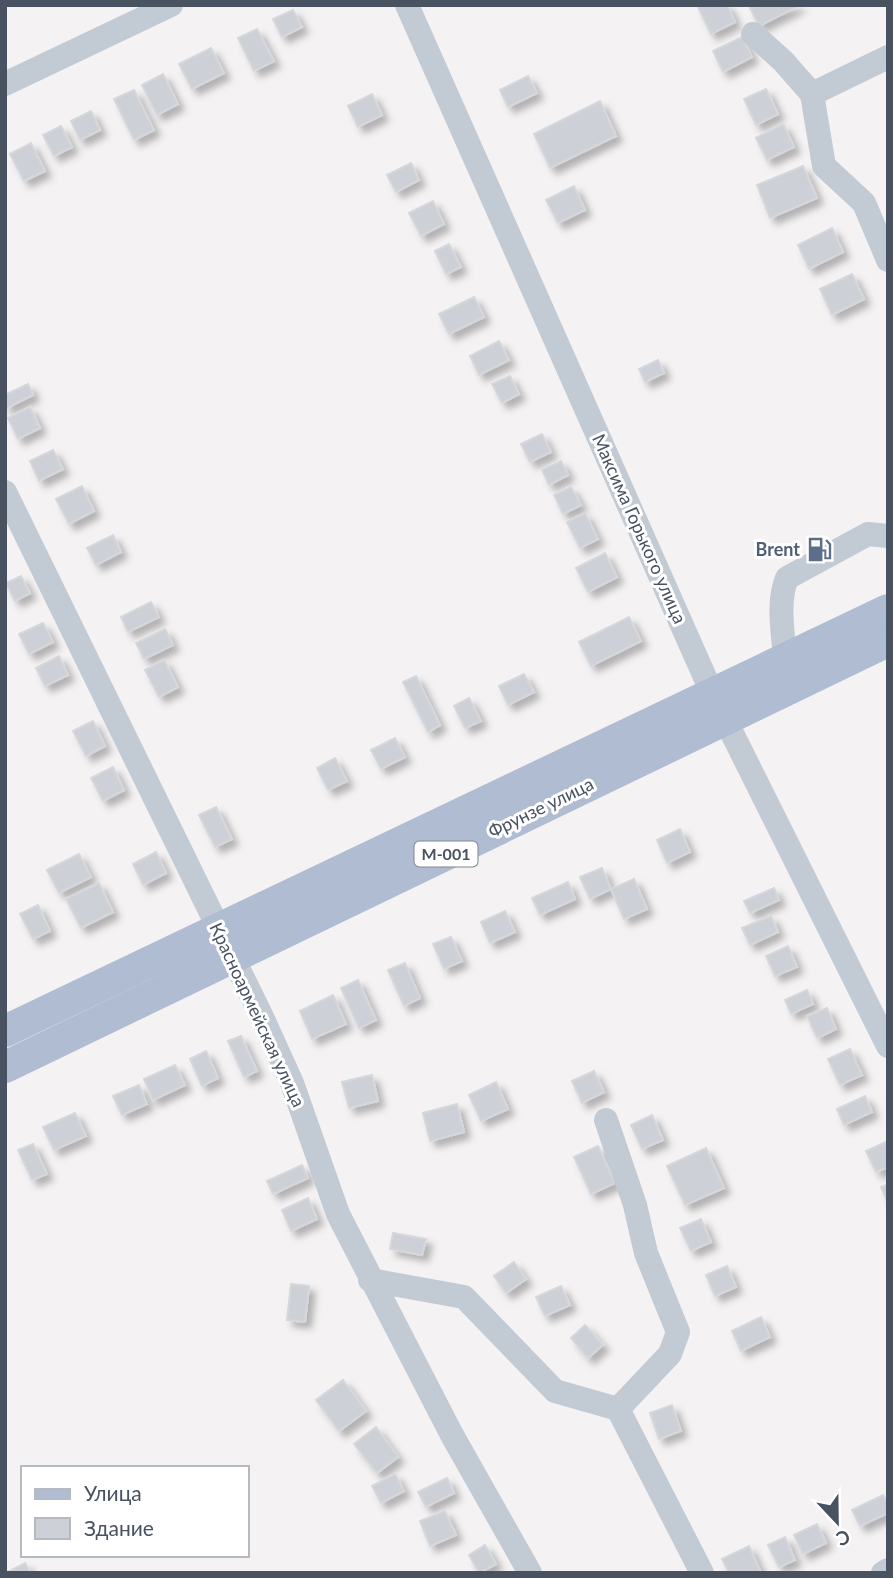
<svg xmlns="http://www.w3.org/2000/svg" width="893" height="1578" viewBox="0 0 893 1578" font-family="Lato,sans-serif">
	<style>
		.building { fill: #cdd0d6; stroke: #d5d7dd; stroke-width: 2; filter: url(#shadow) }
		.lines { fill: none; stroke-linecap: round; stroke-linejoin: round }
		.minor { stroke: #c2cad4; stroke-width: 24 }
		.major { stroke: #b0bcd2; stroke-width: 32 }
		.labels { text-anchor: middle; stroke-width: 6; stroke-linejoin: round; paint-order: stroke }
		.shield { fill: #fff; stroke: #7f8690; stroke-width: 2 }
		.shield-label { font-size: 16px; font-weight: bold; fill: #485261 }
		.street-label { font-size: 18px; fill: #485261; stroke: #fff }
		.service-label { font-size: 18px; font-weight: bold; fill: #4e5e75; stroke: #fff; text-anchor: end }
	</style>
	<defs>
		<filter id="shadow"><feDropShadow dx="6" dy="6" stdDeviation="3.5" flood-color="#0004"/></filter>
	</defs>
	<rect width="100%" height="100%" fill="#f4f2f2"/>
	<g class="building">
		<polygon points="697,5 727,5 735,22 711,34"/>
		<polygon points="756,5 800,5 759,26 750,8"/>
		<polygon points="293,10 302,27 282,37 273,19"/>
		<polygon points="257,29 274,61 254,71 238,38"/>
		<polygon points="742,37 752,57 723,72 713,51"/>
		<polygon points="211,48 224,73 192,89 179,64"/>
		<polygon points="163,74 178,104 157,115 142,85"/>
		<polygon points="528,76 537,93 508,107 500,90"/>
		<polygon points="766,89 778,114 756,125 744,99"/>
		<polygon points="134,90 154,130 134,140 114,99"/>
		<polygon points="372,94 382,115 358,127 348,106"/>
		<polygon points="600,101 616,136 550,168 534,134"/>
		<polygon points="91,111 100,130 80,140 71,121"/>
		<polygon points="783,124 794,147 767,160 756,138"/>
		<polygon points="61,126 72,147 54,156 43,135"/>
		<polygon points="31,143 45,171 24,181 10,154"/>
		<polygon points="411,163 419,180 396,192 387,175"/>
		<polygon points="803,166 817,198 770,218 757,185"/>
		<polygon points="574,186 585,210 558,223 546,200"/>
		<polygon points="433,201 444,224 421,236 409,213"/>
		<polygon points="832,228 843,252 809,269 798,245"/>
		<polygon points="449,244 461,267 446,274 435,251"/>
		<polygon points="852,274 864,299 832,315 820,289"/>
		<polygon points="474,297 484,317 449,334 439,314"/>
		<polygon points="499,341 509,360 479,375 470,356"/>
		<polygon points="658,360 664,373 645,382 639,369"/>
		<polygon points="510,376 519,394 502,403 492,384"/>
		<polygon points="28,384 33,395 5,409 5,395"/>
		<polygon points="30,407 40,428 18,439 8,418"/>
		<polygon points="542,434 551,452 530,462 521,444"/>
		<polygon points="53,450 63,469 39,481 30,461"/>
		<polygon points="561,461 568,475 549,485 542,470"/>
		<polygon points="82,486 94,511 69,524 56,499"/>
		<polygon points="571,487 581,505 563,514 554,495"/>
		<polygon points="585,513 598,539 580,548 567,522"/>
		<polygon points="113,535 121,552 96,565 87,548"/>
		<polygon points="605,553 617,577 588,592 576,568"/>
		<polygon points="21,576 30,593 15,601 6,583"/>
		<polygon points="151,602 159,617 128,632 121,617"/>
		<polygon points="629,617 641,641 591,666 579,642"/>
		<polygon points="43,623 53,642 29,654 19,634"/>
		<polygon points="165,629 173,645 144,659 136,643"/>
		<polygon points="59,656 68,675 45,686 36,668"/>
		<polygon points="164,660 178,687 159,697 145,670"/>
		<polygon points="524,674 534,692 508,705 499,686"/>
		<polygon points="416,676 440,725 428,732 403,682"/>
		<polygon points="469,698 481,721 465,728 454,706"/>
		<polygon points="93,721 105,746 86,756 73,731"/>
		<polygon points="395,738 405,757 381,769 371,750"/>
		<polygon points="335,758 347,781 328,790 317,768"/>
		<polygon points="113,767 124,790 103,801 91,778"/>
		<polygon points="216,807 232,839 215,847 199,815"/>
		<polygon points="680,829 690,852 667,863 657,840"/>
		<polygon points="156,852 166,873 143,885 133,864"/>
		<polygon points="79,854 91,877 59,893 47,870"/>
		<polygon points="602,868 611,889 590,899 580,877"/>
		<polygon points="634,879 647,909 624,919 611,889"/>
		<polygon points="568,882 575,899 540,915 532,898"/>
		<polygon points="99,883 113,912 81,928 66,899"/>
		<polygon points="774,888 779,900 750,913 744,901"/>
		<polygon points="38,905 50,931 33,939 20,914"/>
		<polygon points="505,911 515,932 490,943 481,922"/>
		<polygon points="771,916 778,932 750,945 742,928"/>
		<polygon points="451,937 462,961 444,969 433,944"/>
		<polygon points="788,946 797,967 775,976 766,956"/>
		<polygon points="405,963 420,998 404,1006 388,970"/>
		<polygon points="358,980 376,1020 359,1028 341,988"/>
		<polygon points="807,990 813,1004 791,1014 785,1000"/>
		<polygon points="333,995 346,1024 312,1039 300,1011"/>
		<polygon points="827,1008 836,1029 817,1038 807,1016"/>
		<polygon points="241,1036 257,1071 244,1077 228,1041"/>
		<polygon points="850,1049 862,1075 840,1085 828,1059"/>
		<polygon points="206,1051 218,1078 202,1086 190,1059"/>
		<polygon points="175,1065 185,1085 153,1100 144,1079"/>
		<polygon points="594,1071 604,1092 582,1103 572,1081"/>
		<polygon points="372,1075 378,1101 349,1108 342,1082"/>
		<polygon points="496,1082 508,1109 481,1121 469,1095"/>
		<polygon points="139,1085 147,1104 122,1115 113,1096"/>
		<polygon points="865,1096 872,1112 844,1125 837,1109"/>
		<polygon points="457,1104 464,1132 430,1141 423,1113"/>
		<polygon points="75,1113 86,1136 54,1150 43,1127"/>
		<polygon points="652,1115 663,1140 642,1149 631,1125"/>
		<polygon points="888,1141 888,1167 876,1172 866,1151"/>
		<polygon points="33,1144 47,1174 32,1180 18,1150"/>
		<polygon points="598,1146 615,1183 591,1194 574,1157"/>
		<polygon points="706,1148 724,1188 685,1205 667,1166"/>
		<polygon points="302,1165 308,1178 273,1194 267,1181"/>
		<polygon points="888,1184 888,1203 881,1187"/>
		<polygon points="308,1198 317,1219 291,1231 282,1210"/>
		<polygon points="701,1219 711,1242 691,1251 680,1228"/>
		<polygon points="393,1233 426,1239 422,1255 390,1249"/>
		<polygon points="514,1262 526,1279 506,1293 494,1276"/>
		<polygon points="727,1266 736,1287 715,1296 706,1275"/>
		<polygon points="291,1284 309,1286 305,1322 287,1320"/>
		<polygon points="561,1286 570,1305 545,1316 536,1297"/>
		<polygon points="761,1317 770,1337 741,1351 732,1331"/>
		<polygon points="585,1325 603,1345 588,1358 571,1338"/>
		<polygon points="343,1380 366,1411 339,1431 316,1400"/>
		<polygon points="672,1405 681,1431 659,1439 650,1413"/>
		<polygon points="376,1427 398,1457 377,1473 354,1444"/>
		<polygon points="395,1474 404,1491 381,1503 372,1486"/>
		<polygon points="447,1478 454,1493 426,1507 418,1492"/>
		<polygon points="883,1495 888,1504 888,1513 860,1526 852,1510"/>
		<polygon points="445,1511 456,1535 430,1546 420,1521"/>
		<polygon points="817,1524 826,1543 803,1554 794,1535"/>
		<polygon points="785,1537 795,1560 779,1567 768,1545"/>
		<polygon points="485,1545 496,1564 479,1573 469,1555"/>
		<polygon points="749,1546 761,1573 729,1573 722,1559"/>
		<polygon points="25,1563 30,1573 6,1573"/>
	</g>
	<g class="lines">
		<g class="minor">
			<polyline points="407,5 712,693 888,1046"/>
			<polyline points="753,34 783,61 812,94 888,57"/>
			<polyline points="5,84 171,5"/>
			<polyline points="812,94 824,166 864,203 888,260"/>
			<polyline points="5,492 262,1017 292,1083 338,1214 452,1435 530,1573"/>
			<path d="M 785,658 C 783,632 777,602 787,578 L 868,534 L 888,536"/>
			<polyline points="606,1120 635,1205 646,1253 678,1332 670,1354 618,1409"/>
			<polyline points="370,1280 464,1297 555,1391 618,1409 702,1573"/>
			<polyline points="883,1573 888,1570"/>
		</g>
		<g class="major">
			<polyline points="5,1031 888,610"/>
			<polyline points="5,1067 888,641"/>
		</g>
	</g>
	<defs>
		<symbol id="fuel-bare" viewBox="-9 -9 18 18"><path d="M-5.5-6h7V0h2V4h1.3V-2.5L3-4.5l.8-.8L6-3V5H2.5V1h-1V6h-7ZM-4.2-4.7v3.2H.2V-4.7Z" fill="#5c6f8a" stroke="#fff" stroke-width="2.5" paint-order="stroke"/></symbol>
	</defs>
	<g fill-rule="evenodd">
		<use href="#fuel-bare" x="802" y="532" width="35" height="35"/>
	</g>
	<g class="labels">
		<rect class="shield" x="414.5" y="841.5" width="63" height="25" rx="5"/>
		<g class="shield-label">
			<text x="446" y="860">M-001</text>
		</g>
		<g class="street-label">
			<text transform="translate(639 529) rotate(66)" y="6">Максима Горького улица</text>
			<text transform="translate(541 808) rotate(-26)" y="6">Фрунзе улица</text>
			<text transform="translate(257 1015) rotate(65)" y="6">Красноармейская улица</text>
		</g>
		<g class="service-label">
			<text x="800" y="556">Brent</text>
		</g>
	</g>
	<rect width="893" height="1578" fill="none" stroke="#485261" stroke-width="14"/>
	<rect x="21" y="1466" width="228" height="91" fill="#ffffff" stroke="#b6bac0" stroke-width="2"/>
	<rect x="35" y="1489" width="35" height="10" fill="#b0bcd2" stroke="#b6bac0" stroke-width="2"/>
	<text x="84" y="1501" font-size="21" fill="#485261">Улица</text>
	<rect x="35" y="1518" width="35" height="21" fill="#cdd0d6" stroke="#b6bac0" stroke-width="2"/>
	<text x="84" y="1536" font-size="21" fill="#485261">Здание</text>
	<g transform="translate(837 1522) rotate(158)" stroke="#ffffff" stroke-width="5" paint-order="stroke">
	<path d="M0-5L12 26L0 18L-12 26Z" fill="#485261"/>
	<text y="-10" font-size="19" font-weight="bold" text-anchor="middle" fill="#485261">С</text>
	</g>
</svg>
